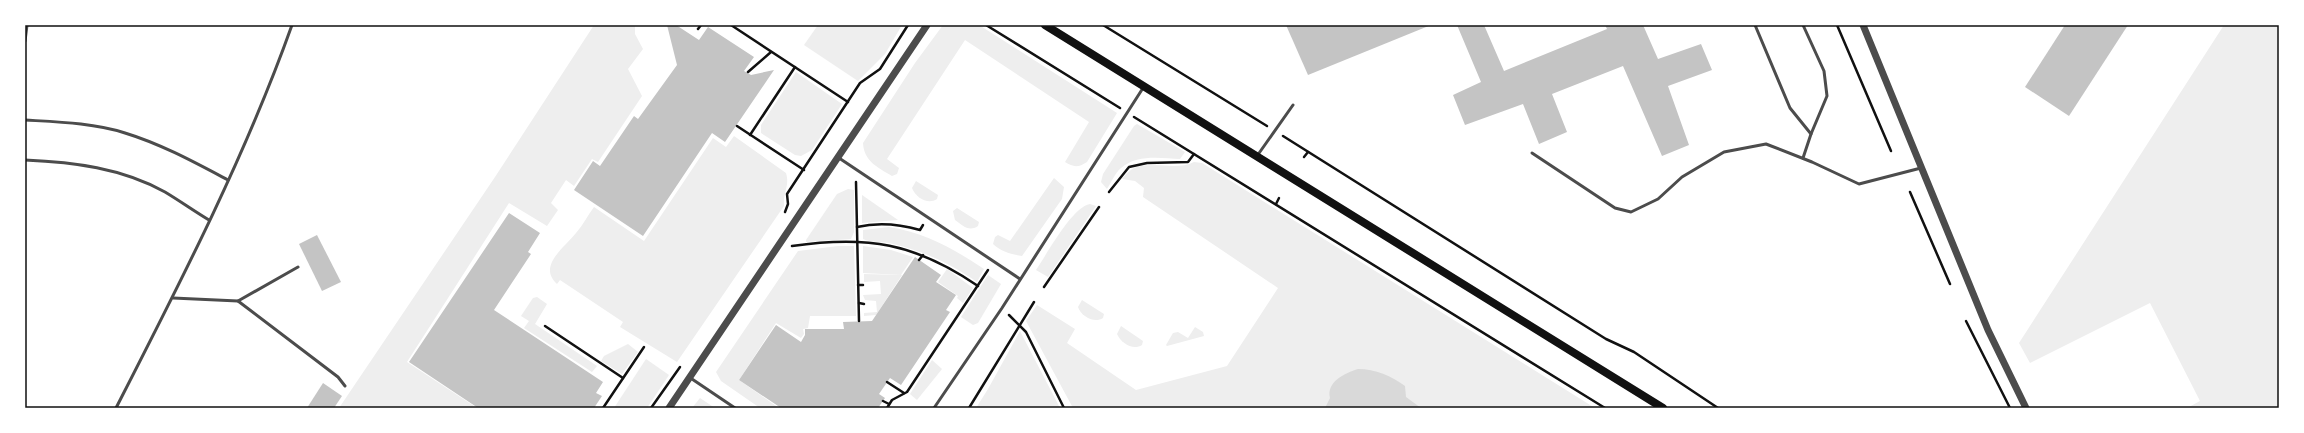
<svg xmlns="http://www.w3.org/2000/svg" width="2304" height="433" viewBox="0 0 2304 433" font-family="'PT Sans Narrow',sans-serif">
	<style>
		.green { fill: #eee }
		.water { fill: #d9d9d9 }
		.building { fill: #c4c4c4 }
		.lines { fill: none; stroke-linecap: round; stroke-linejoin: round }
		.path { stroke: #111; stroke-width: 2.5 }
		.service { stroke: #4c4c4c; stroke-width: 3 }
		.tertiary { stroke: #4c4c4c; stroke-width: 7 }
		.secondary { stroke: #111; stroke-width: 8 }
		.neatline { fill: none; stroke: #111; stroke-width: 1.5 }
	</style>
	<rect width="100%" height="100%" fill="#fff"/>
	<g class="green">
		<polygon points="594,25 635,25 635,34 643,49 628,69 642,96 598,162 592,159 574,186 566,180 551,203 558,210 547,226 509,203 407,362 477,408 339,408 495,177"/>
		<polygon points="818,25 902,25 885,54 858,81 804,45"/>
		<path d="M 943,25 L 979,25 L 1117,113 L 1087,162 C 1078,168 1073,167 1065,162 L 1089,122 L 965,40 L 887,159 L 899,168 L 897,174 L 892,176 C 877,167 864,161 863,143 L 915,63 Z"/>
		<polygon points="2224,25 2279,25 2279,408 2187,408 2200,401 2150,303 2030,363 2019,343"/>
		<polygon points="796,72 842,104 812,150 801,156 795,155 761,133 761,125"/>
		<path d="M 1137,124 L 1185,152 L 1180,159 C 1161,158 1137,154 1121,168 C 1115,173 1111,183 1107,189 L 1101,182 L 1103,174 L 1134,126 Z"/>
		<path d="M 734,136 L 786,173 C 790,186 783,191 784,206 L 677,362 L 620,327 L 623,322 L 560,280 L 557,284 C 537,266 565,247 576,233 C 583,225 588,215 594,207 L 644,241 L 713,138 L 726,147 Z"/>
		<path d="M 1194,162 L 1202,163 L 1595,408 L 1073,408 L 1026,321 L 1037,305 L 1075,329 L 1067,343 L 1136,390 L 1227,366 L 1278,288 L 1143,197 L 1144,188 L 1135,181 L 1122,179 C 1125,175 1130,170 1134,168 C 1153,161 1177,171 1194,162 Z"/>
		<path d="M 1054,178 L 1064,187 L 1062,199 L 1022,256 C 1010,254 1002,252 993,244 L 995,237 L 998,235 L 1010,241 Z"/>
		<path d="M 916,181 L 938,195 L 937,199 C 928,205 916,198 912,188 Z"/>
		<polygon points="848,189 854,190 854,232 851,239 806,242 806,240 837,194"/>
		<polygon points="862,195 898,220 862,223"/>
		<path d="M 1090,204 L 1096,206 L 1048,277 L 1036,270 C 1047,254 1072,207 1090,204 Z"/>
		<path d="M 957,208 L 979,222 L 978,226 C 969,232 963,226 955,220 L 953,211 Z"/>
		<path d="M 889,227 C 926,233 954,249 984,269 L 977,282 C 949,263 926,252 893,244 C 883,241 871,243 863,239 L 863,230 Z"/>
		<polygon points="838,246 854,246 856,316 810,316 808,328 803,329 804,334 801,338 776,323 739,380 779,408 760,408 721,381 716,372 798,251"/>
		<polygon points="863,246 891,250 913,257 901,275 863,273"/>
		<polygon points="947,269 973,288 963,303 957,298 958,296 938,282"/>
		<polygon points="864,274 902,275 876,315 864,316 864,313 877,312 876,301 865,300 863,295 881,294 880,281 864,282"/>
		<polygon points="988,275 1001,284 978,323 973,325 961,317"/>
		<polygon points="537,297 547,304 535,324 597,366 592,372 524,328 529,321 521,316 533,298"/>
		<path d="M 1082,300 L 1104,314 L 1103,318 C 1094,324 1081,316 1078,307 Z"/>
		<path d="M 1121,326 L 1143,341 L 1142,345 C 1133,351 1121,343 1117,334 Z"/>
		<polygon points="1195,327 1203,332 1204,336 1167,346 1166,345 1173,333 1178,332 1188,338"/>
		<polygon points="1020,331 1060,408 976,408 988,389"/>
		<polygon points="628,344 638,352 622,374 601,361 604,356"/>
		<polygon points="646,359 669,375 647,408 614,408"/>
		<polygon points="932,360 942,369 917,400 910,394"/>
		<polygon points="700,398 715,408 692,408"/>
	</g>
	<path class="water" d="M 1358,369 C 1375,369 1392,376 1405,386 L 1406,397 L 1421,408 L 1325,408 L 1330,398 C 1326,382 1345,373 1358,369 Z"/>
	<g class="building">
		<polygon points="667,25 676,25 699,40 708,27 754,57 744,71 751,75 774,70 725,142 712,133 643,236 574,190 593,161 600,166 634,116 638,119 677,65"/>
		<polygon points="1286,25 1431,25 1308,75"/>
		<polygon points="1457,25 1484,25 1504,71 1607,29 1605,25 1643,25 1658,59 1701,44 1712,70 1668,86 1689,145 1662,156 1623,66 1552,94 1567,132 1539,144 1523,104 1465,125 1453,95 1481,82"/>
		<polygon points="2065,25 2128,25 2069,116 2025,87"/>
		<polygon points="509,213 540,233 528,252 531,254 494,310 603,382 596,393 602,396 594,408 478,408 409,362"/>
		<polygon points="317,235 341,282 322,291 299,244"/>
		<polygon points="915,257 941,275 936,282 956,295 946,310 950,312 901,385 890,378 879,394 885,398 878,408 781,408 739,380 776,325 801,342 805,335 805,329 844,329 843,322 872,321"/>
		<polygon points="323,383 342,396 334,408 307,408"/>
	</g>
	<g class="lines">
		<g class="path">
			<polyline points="731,25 848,102"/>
			<polyline points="986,25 1120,108"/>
			<polyline points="1103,25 1267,126"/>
			<polyline points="1837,25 1891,151"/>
			<polyline points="698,29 701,25"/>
			<polyline points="748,72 771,52"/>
			<polyline points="1134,117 1605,408"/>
			<polyline points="737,126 804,170"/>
			<polyline points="750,135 795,67"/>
			<polyline points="1283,136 1606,339 1634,352 1718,408"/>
			<polyline points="1304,157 1308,152"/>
			<polyline points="856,182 859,321"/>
			<polyline points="1109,192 1129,167 1147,163 1188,162 1194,154"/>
			<polyline points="1910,192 1950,284"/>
			<polyline points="1276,204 1279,198"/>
			<polyline points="785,212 788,204 787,194 860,83 880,69 908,25"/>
			<path d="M 857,227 C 879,222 899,224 920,230 L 923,225"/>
			<path d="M 792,246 C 867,235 915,243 978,286"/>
			<polyline points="919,260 923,255"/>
			<polyline points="858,285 863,285"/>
			<polyline points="1044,287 1099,207"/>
			<polyline points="859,303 864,304"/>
			<polyline points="1009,315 1026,332 1064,408"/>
			<polyline points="1966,321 2010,408"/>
			<polyline points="545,326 623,378"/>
			<polyline points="887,382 904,393"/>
			<polyline points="883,401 889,404"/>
			<polyline points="603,408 644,347"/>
			<polyline points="651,408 680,367"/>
			<polyline points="887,408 892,400 907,392 988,270"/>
			<polyline points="969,408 1034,302"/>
		</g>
		<g class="service">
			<polyline points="1755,25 1790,108 1811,134"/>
			<polyline points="1803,25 1824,71 1827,96 1811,134 1803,158"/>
			<polyline points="25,41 27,25"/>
			<path d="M 25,120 C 58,122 93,123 125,133 C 161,144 194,162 228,180"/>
			<polyline points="1532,153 1615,208 1631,212 1658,199 1682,177 1724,152 1766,144 1812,162 1859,184 1921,168"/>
			<polyline points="1257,156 1293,105"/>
			<polyline points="839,158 1020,279"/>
			<path d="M 25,160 C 73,162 122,168 165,192 C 180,201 194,211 209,220"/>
			<polyline points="173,298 238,301 298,267"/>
			<polyline points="238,301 338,377 345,386"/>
			<polyline points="689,377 735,408"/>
			<path d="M 116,408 C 180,283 245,157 292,25"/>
			<polyline points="934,408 1002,308 1143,88"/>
		</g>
		<g class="tertiary">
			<polyline points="1863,25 1988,330 2026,408"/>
			<polyline points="669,408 927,25"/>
		</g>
		<polyline class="secondary" points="1045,25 1663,408"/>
	</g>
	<rect width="2304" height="433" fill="none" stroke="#ffffff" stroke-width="52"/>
	<rect x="26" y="26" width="2252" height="381" class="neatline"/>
</svg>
